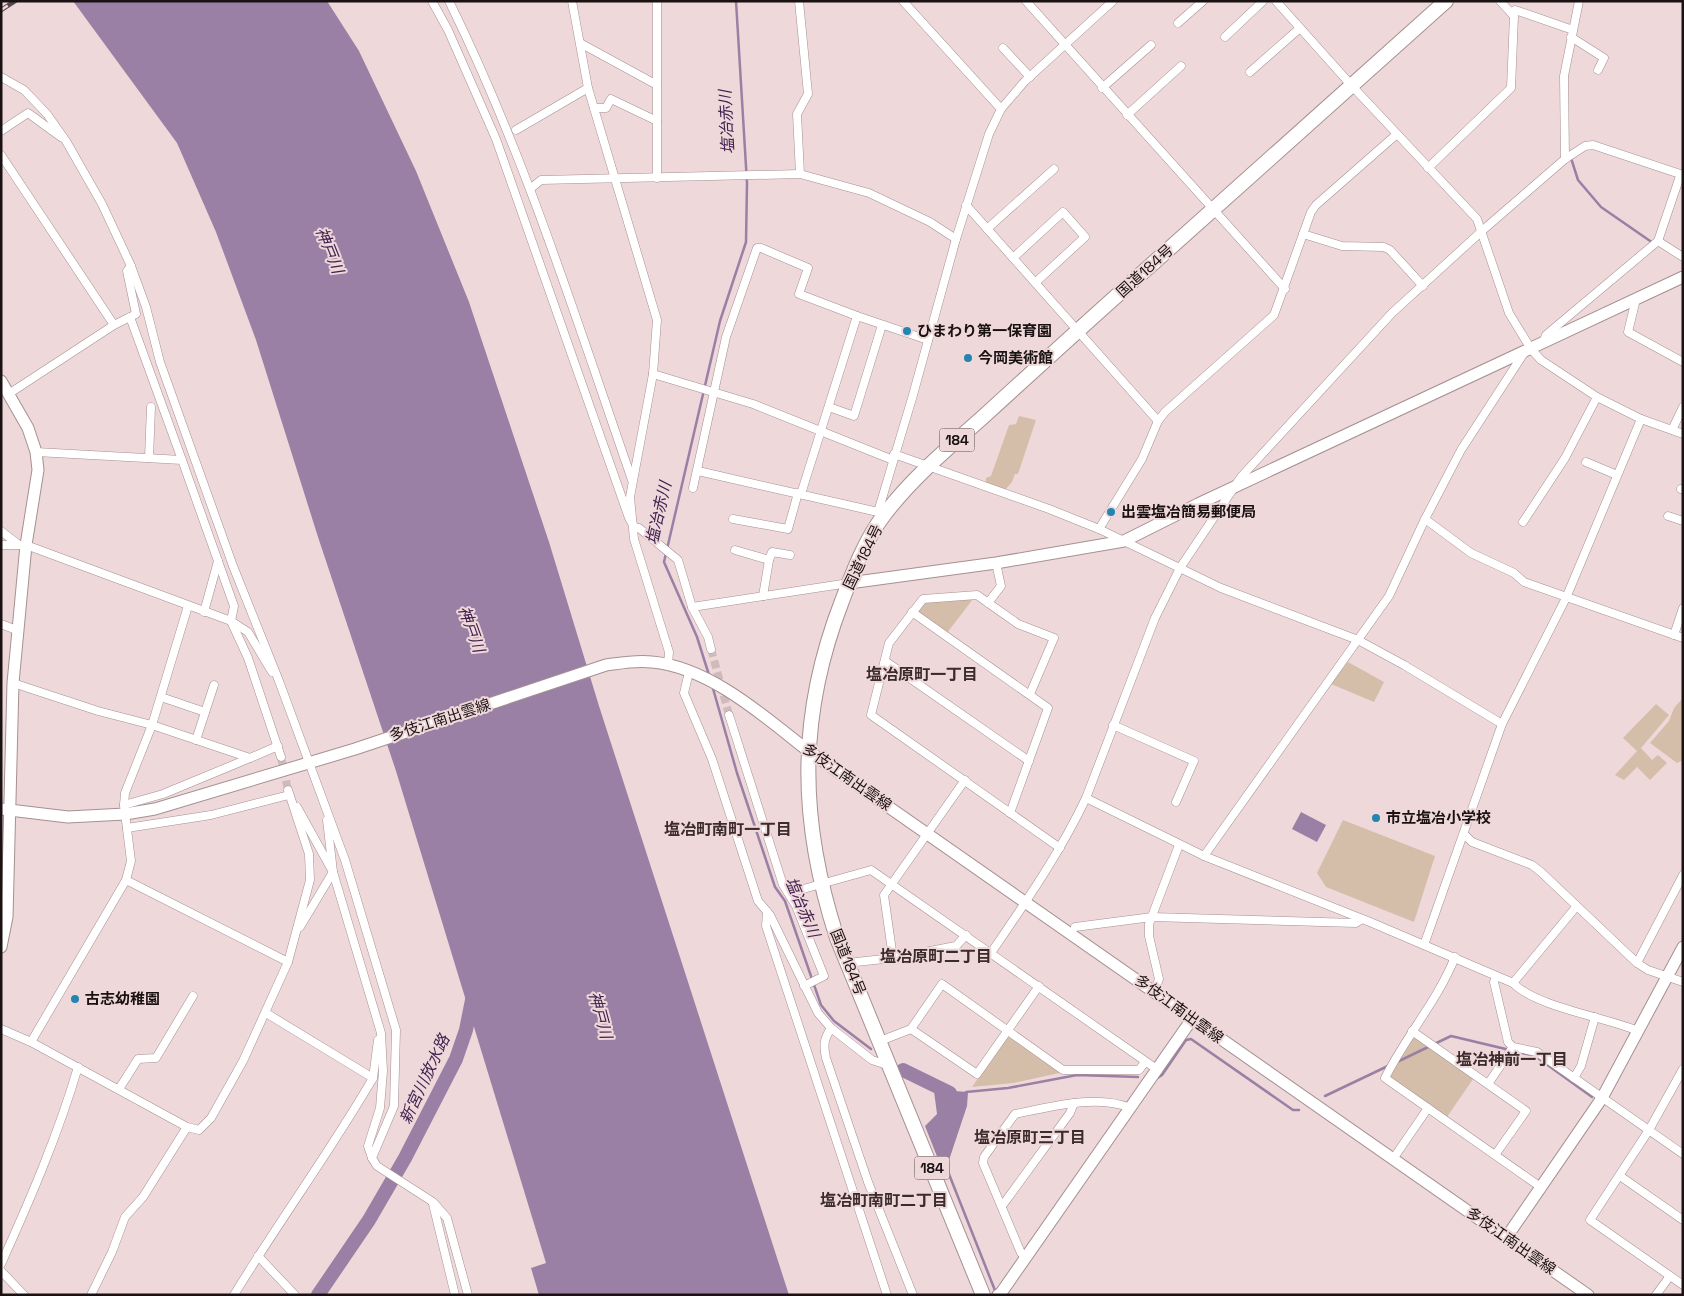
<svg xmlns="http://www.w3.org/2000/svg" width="1684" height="1296" viewBox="0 0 1684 1296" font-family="'Space Grotesk','Noto Sans JP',sans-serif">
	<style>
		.green { fill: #d5bea9 }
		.water { fill: #9980a4 }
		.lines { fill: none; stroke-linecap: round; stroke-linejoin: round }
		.stream { stroke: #9980a4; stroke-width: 2.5 }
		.river { stroke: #9980a4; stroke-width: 14 }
		.street-tunnel { stroke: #cfbabc; stroke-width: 8; stroke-dasharray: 8 4; stroke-linecap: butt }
		.street-casing { stroke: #a59092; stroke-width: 9 }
		.secondary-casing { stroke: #a59092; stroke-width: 13 }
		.highway-casing { stroke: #a59092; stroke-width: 16 }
		.street { stroke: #fff; stroke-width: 8 }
		.secondary { stroke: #fff; stroke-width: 11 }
		.highway { stroke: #fff; stroke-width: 14 }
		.rail-casing { stroke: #55494a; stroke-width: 4.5 }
		.rail { stroke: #efd8da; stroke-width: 2.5; stroke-dasharray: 8; stroke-linecap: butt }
		.poi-dot { fill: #2585b1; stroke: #efd8da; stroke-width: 2 }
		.labels { text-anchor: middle; stroke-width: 4; stroke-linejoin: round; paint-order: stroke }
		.shield { fill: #efd8da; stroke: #594d4e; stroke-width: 1 }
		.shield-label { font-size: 14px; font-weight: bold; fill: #191112 }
		.street-label { font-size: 15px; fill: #191112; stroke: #efd8da }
		.poi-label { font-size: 15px; font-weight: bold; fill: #191112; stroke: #efd8da; text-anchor: start }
		.water-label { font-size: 16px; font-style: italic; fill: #42204f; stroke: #efd8da }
		.neighbourhood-label { font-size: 16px; font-weight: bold; fill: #3c2b2d; stroke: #efd8da }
	</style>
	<rect width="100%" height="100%" fill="#efd8da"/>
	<g class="green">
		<polygon points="1019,416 1036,420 1018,474 1015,474 1012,482 1003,492 986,486 986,478 991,476 1009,425 1016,424"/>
		<polygon points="973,599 947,633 919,614 918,610 924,601"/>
		<polygon points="1348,662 1384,682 1374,702 1331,684"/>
		<polygon points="1683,698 1683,760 1677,763 1650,743 1669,721 1674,708"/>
		<polygon points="1656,704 1669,715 1641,748 1652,760 1658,755 1667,763 1650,780 1637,767 1624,780 1615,775 1637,751 1623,738"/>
		<polygon points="1343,820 1435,856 1414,922 1326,887 1317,873"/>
		<polygon points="1007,1036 1011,1036 1064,1072 1014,1083 972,1087"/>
		<polygon points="1416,1038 1473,1079 1447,1117 1390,1077 1390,1072 1412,1039"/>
	</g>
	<g class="water">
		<polygon points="73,1 327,1 359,51 416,171 469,302 549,542 599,706 789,1295 539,1295 531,1268 546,1263 396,771 318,537 256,340 216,232 177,143"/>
		<polygon points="1301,812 1326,825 1317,842 1292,829"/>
		<polygon points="936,1082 954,1091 968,1092 967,1106 949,1160 940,1164 925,1126 937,1114 934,1091"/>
	</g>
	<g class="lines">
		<g class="stream">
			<polyline points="1571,158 1578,180 1601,207 1653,243"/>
			<polyline points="709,675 697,637 664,562 720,321 746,242 747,183 736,1"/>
			<polyline points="712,685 737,773 775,887 785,901 821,1005 834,1021 871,1049"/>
			<polyline points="1397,1062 1451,1036 1535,1056 1592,1097"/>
			<polyline points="1156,1079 1162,1075 1186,1040 1191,1039 1293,1110 1299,1110"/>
			<polyline points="966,1092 1008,1088 1077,1075 1138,1077"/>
			<polyline points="1325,1096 1390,1065"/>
			<polyline points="943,1159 996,1293"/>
		</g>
		<g class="river">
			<polyline points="903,1070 950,1093"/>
			<polyline points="318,1295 369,1220 405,1158 456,1059 466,1030 473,995"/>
		</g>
		<g class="street-tunnel">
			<polyline points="711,649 729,715"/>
			<polyline points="281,757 288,790"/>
		</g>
		<defs>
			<g id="street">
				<polyline points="432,1 448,30 496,139 629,518 635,528 639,528 678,560 692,607 708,637 711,649"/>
				<path d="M 449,1 C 525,155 576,319 632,480"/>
				<polyline points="572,1 588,88 657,320 653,374 630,497 634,539 669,652 668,665"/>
				<polyline points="657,1 657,178"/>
				<polyline points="799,1 808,94 797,114 800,174"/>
				<polyline points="903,1 1001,109"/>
				<polyline points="1026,1 1285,289"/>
				<polyline points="1276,1 1352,86 1477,219 1509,313 1531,349 1541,360 1597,397 1641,419 1683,434"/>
				<polyline points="1511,13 1515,10 1573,30"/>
				<polyline points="1178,23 1203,1"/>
				<polyline points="1225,37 1263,1"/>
				<polyline points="1571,37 1604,58 1598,70"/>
				<polyline points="580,43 657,85"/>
				<polyline points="1003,48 1030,77"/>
				<polyline points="1250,72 1300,28"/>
				<polyline points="1,77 24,90 47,114 66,141 102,204 131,266 146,307 160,362 233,566 279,681 345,860 396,1030 394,1106 372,1158 377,1166 433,1202 447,1218 468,1295"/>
				<polyline points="1102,88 1151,45"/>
				<polyline points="594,108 606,108 611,99 657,121"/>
				<polyline points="1127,115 1181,66"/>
				<polyline points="516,130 588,88"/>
				<polyline points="1,131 28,113 61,137"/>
				<polyline points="1,155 114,325"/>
				<polyline points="1565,159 1564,76 1579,1"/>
				<polyline points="1428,168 1511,88 1514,16 1500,1"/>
				<polyline points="530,189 541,180 800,174 869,193 930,222 956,239"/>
				<polyline points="966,205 1158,421 1165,412 1274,315 1311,212 1316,205 1397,134"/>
				<polyline points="987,229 1054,169"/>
				<polyline points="1303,234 1342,246 1384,247 1390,250 1423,286"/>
				<polyline points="1658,241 1683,257"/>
				<polyline points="1013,258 1063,212 1085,237 1036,282"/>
				<polyline points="1636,299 1628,332 1683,362"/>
				<polyline points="130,317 182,460"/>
				<polyline points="1543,343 1546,335 1658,241 1679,179 1683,175"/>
				<polyline points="653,374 753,404 893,460"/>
				<polyline points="10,393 114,325 136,314 127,271 131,266"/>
				<polyline points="829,407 854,416 882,325"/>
				<polyline points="1672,430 1683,407"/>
				<polyline points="36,452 182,460 234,606 231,621 248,658 281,757"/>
				<polyline points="894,454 1049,509 1099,529 1221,588 1358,640 1404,665 1502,724"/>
				<polyline points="149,458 151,407"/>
				<polyline points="1586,462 1617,475"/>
				<polyline points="698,471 878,512"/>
				<polyline points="693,488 726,337 757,248 761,248 808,268 799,294 857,316"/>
				<polyline points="1681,489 1683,489"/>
				<polyline points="801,494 857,316 928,340"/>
				<polyline points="1668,516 1683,521"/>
				<polyline points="883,517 878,512 913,395 956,239 989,134 1001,109 1025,81 1113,1"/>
				<polyline points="733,519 788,529 798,493"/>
				<polyline points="1425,519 1471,553 1514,573 1524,582 1683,638"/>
				<polyline points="1523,522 1565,458 1597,397"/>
				<polyline points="1099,529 1142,459 1158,421"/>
				<polyline points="1,531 19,545"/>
				<polyline points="1,545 26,545 231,621 248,632 272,672"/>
				<polyline points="735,550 769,560 763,596"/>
				<polyline points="769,560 772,552 790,555"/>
				<polyline points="988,603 1001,586 996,563"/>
				<polyline points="692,607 849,583"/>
				<polyline points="204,612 218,561"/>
				<polyline points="912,612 1048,708 1010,813"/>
				<polyline points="1,624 19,631"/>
				<polyline points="1674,635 1683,608"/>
				<polyline points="885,661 1029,761"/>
				<polyline points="689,672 684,693 712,759 758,901 770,915 818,1013 831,1028 872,1060 890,1066"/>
				<polyline points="13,683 98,711 152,725 250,758 278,746"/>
				<polyline points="1030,694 1054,638 1018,624 977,595 923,599 889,643 871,715 1060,848"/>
				<polyline points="161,697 205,712"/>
				<polyline points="729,715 783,885 796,906 824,976 804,986"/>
				<polyline points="1113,725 1194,761 1176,802"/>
				<polyline points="196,740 214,685"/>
				<polyline points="1086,798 1204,856 1370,922 1513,983 1576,907"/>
				<polyline points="124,805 163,794 250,758"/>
				<polyline points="297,807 333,872 300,927"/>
				<polyline points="327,820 333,872 381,1033 383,1071 380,1108 368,1146 372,1158"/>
				<polyline points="127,828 211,815 289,795"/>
				<polyline points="1464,834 1472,842 1532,865 1541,872 1637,963 1648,970 1683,982"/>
				<polyline points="1204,856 1389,596 1425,519 1461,450 1524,353"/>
				<polyline points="126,880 288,962"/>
				<polyline points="789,893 871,870 1158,1070"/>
				<polyline points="767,912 766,926 887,1295"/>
				<polyline points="1075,927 1152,917 1356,923 1362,919"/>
				<polyline points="1424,945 1502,724 1566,598 1641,419"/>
				<path d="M 991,953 C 1025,903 1060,853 1086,798 L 1155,618 L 1180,568 L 1241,477 L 1392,313 L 1483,230 L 1565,159 L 1585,146 L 1593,145 L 1683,175"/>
				<path d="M 1455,957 C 1438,1000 1406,1036 1385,1078 L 1542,1188"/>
				<polyline points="893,958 884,895 965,780"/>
				<polyline points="847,963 893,958 956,946 966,935"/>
				<polyline points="1637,963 1683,875"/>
				<polyline points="1496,976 1494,982 1508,1042 1513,1047"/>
				<path d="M 1513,983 C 1536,1007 1605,1017 1638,1031"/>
				<polyline points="1155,990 1159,979 1149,936 1149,924 1179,845"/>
				<path d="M 831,1028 C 824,1039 823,1045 826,1058 L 868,1182 L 913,1295"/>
				<polyline points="1,1029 31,1042 187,1127 199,1130 211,1118 243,1061 288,962 310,880 309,854 288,790"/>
				<polyline points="911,1029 977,1074 1039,986"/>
				<polyline points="1412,1031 1526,1111 1495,1155"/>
				<polyline points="880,1041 911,1029 942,984 1063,1070 1139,1070 1145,1062"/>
				<polyline points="31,1042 126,880 131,861 124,805 125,793 152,725 188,606"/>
				<polyline points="1683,1069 1649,1130 1590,1220 1683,1285"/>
				<polyline points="373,1078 378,1040"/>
				<polyline points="1574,1078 1581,1066 1595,1017"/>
				<polyline points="1488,1084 1513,1047 1537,1052 1683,1154"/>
				<polyline points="119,1089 138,1059 156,1058 193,996"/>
				<polyline points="1393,1159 1428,1108"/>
				<polyline points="1620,1176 1683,1220"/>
				<polyline points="433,1204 455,1295"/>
				<polyline points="1002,1206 1070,1113 1074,1103"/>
				<polyline points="258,1256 295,1295"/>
				<path d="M 1026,1257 L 1021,1253 L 983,1163 L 984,1157 L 1015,1114 C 1051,1107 1095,1094 1131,1108"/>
				<path d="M 1,1264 C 30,1200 58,1135 78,1067"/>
				<polyline points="1,1271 24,1295"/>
				<polyline points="91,1295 112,1252 125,1217 143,1197 187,1127"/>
				<path d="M 234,1295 C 279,1221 330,1152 373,1078 L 266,1013"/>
				<polyline points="1656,1295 1670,1276"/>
			</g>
			<g id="secondary">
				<polyline points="1,381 28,428 36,452 38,470 26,545 13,683 7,917 1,947"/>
				<polyline points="849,583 996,563 1124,541 1198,504 1683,277"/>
				<path d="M 1,809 L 68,817 L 125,814 L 155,809 L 355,749 L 606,665 C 621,663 636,660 652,662 C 709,667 764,716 807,750 L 1588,1295"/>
				<polyline points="1506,1238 1602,1098 1683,947"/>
				<polyline points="998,1295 1001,1293 1192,1019"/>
			</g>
			<path id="highway" d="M 983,1295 L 837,938 C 799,821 797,717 842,601 C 853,572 865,540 884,515 C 912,478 948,448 983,417 C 1029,375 1075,333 1122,291 C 1230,195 1338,98 1446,1"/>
		</defs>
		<use href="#street" class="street-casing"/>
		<use href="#secondary" class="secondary-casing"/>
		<use href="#highway" class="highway-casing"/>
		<use href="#street" class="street"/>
		<use href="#secondary" class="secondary"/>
		<use href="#highway" class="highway"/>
		<defs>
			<polyline id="rail" points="1,10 15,1"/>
		</defs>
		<use href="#rail" class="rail-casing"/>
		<use href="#rail" class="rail"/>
	</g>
	<g class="poi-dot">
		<circle cx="907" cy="331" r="5"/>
		<circle cx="968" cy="358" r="5"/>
		<circle cx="1111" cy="512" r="5"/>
		<circle cx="1376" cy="818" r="5"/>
		<circle cx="75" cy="999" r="5"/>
	</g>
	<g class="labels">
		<g class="shield">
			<rect x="939.5" y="428.5" width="35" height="23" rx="4"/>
			<rect x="914.5" y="1156.5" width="35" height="23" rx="4"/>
		</g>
		<g class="shield-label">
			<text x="957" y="445">184</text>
			<text x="932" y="1173">184</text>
		</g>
		<g class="street-label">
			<text transform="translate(1145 271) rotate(-42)" y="5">国道184号</text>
			<text transform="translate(863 557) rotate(-64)" y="5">国道184号</text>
			<text transform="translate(440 720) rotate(-18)" y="5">多伎江南出雲線</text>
			<text transform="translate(847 777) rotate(35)" y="5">多伎江南出雲線</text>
			<text transform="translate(848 962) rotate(68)" y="5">国道184号</text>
			<text transform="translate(1179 1009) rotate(36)" y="5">多伎江南出雲線</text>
			<text transform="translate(1511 1241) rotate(35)" y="5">多伎江南出雲線</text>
		</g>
		<g class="poi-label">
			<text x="917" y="336">ひまわり第一保育園</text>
			<text x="978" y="363">今岡美術館</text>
			<text x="1121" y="517">出雲塩冶簡易郵便局</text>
			<text x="1386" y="823">市立塩冶小学校</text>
			<text x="85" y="1004">古志幼稚園</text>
		</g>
		<g class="water-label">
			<text transform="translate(726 122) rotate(-93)" y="6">塩冶赤川</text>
			<text transform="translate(330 250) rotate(68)" y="6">神戸川</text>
			<text transform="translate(658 513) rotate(-77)" y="6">塩冶赤川</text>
			<text transform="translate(472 629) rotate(70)" y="6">神戸川</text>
			<text transform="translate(803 907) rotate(67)" y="6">塩冶赤川</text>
			<text transform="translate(601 1015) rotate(75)" y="6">神戸川</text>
			<text transform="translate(424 1079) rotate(-65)" y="6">新宮川放水路</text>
		</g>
		<g class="neighbourhood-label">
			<text x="922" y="680">塩冶原町一丁目</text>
			<text x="728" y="835">塩冶町南町一丁目</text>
			<text x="936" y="962">塩冶原町二丁目</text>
			<text x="1512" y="1065">塩冶神前一丁目</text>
			<text x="1030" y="1143">塩冶原町三丁目</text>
			<text x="884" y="1206">塩冶町南町二丁目</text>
		</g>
	</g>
	<rect width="1684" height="1296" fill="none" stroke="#191112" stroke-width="5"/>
</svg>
